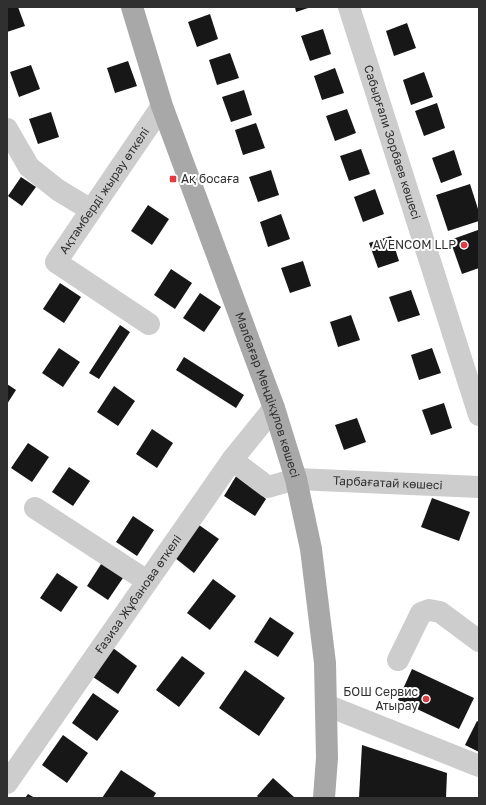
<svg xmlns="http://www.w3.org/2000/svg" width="486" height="805" viewBox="0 0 486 805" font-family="'Golos Text',sans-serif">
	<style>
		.building { fill: #171717 }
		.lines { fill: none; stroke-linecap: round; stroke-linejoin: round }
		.minor { stroke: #cdcdcd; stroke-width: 22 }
		.major { stroke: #a8a8a8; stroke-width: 22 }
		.poi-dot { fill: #e03a43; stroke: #fff; stroke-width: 1.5 }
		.labels { text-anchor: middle; stroke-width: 4; stroke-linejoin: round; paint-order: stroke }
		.street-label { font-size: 12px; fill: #303030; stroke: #fff }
		.poi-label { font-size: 12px; fill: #303030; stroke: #fff; text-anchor: end }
	</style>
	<rect width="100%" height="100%" fill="#fff"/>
	<g class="building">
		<polygon points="7,7 18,7 25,26 7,32"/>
		<polygon points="295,7 311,7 296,12"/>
		<polygon points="210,14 218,39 197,47 188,22"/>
		<polygon points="407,23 416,48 394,56 386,31"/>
		<polygon points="323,29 331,54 310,61 301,36"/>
		<polygon points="230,53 239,78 217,85 209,60"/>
		<polygon points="128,61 137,86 115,93 107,68"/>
		<polygon points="31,65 40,89 19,97 10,72"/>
		<polygon points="335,68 344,93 322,100 314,76"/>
		<polygon points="424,72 433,97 411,105 403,80"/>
		<polygon points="244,90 252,115 231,122 222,97"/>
		<polygon points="437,103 445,128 424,136 415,111"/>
		<polygon points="347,109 356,133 335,141 326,116"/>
		<polygon points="51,112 59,137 38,144 29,119"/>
		<polygon points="256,123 265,148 243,155 235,130"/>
		<polygon points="361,149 370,174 349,181 340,156"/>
		<polygon points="454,150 462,175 441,183 432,158"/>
		<polygon points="271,170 279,195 258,202 249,177"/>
		<polygon points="21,177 36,187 22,206 8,196"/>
		<polygon points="470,184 479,212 479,221 448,231 436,195"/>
		<polygon points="375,189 384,214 363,222 354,197"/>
		<polygon points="148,205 169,219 152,245 131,231"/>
		<polygon points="281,214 290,239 268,247 260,222"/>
		<polygon points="478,230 479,268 462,274 450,240"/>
		<polygon points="391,236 399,261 378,268 369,243"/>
		<polygon points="303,261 311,286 290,293 281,268"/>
		<polygon points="171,269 192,283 175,309 154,295"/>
		<polygon points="60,283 81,297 64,323 43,309"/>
		<polygon points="411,290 420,315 398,322 389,297"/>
		<polygon points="200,293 221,307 204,332 183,318"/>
		<polygon points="351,315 360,340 338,347 330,322"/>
		<polygon points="120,325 130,332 99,379 89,373"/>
		<polygon points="59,348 80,362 63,387 42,373"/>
		<polygon points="432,348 441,373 419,380 411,355"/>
		<polygon points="184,357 244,395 236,408 176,370"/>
		<polygon points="7,384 16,390 7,404"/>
		<polygon points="114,386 135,401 118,426 97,412"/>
		<polygon points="444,403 452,428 431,435 422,410"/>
		<polygon points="357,418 366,442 344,450 335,425"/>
		<polygon points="152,429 173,443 157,468 136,454"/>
		<polygon points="28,443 49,457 32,482 11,468"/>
		<polygon points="69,467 90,481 73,506 52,492"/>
		<polygon points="238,473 266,499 255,516 224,496"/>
		<polygon points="432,498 470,512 459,541 421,527"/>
		<polygon points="133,516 154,530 137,556 116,542"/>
		<polygon points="199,525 219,539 194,573 175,558"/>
		<polygon points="103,561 125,575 108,600 87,586"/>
		<polygon points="57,573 78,587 61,612 40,598"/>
		<polygon points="213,579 236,596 210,630 187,613"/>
		<polygon points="270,617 294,633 278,657 254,642"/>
		<polygon points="113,648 137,666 118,694 93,677"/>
		<polygon points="182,656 205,673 179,707 156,690"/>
		<polygon points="412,669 474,698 459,729 398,700"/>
		<polygon points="245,670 285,698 259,736 219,708"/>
		<polygon points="93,693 119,711 97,741 72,723"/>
		<polygon points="477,721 479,722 479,752 465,745"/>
		<polygon points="63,735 88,753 67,783 42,765"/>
		<polygon points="362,745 447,773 446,798 359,798"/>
		<polygon points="121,770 156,793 153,798 102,798"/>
		<polygon points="273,778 294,797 293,798 259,798 257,796"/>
		<polygon points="28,794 35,798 25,798"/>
	</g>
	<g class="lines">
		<g class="minor">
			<path id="s1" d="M 349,7 L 479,415"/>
			<polyline points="7,129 29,167 58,190 91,210"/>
			<path id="s2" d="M 149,324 L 56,262 L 162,106"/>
			<path id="s3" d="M 232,460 L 268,487 L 296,479 L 479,487"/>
			<polyline points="35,508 147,581"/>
			<polyline points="398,660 421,613 429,610 440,612 479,641"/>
			<polyline points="326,705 479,766"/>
			<path id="s4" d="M 7,783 L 232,460 L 274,408"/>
		</g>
		<path class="major" id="s5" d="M 132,7 L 162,106 L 274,408 L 296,479 L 311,549 L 325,663 L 327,758 L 324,798"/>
	</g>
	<g class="poi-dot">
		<rect x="169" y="175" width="8" height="8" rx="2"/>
		<circle cx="464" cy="245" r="4"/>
		<circle cx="426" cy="699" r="4"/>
	</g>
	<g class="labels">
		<g class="street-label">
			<text dy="4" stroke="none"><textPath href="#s1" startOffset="142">Сабырғали Зорбаев көшесі</textPath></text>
			<text dy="4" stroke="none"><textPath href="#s2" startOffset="198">Ақтамберді жырау өткелі</textPath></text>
			<text dy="4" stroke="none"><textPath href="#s5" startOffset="411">Малбағар Меңдіқұлов көшесі</textPath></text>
			<text dy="4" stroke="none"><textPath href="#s3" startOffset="166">Тарбағатай көшесi</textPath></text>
			<text dy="4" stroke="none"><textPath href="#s4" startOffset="230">Ғазиза Жұбанова өткелі</textPath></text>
		</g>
		<g class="poi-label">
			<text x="181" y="183" text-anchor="start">Ақ босаға</text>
			<text x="456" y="249">AVENCOM LLP</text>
			<text x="418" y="696">БОШ Сервис<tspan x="418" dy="14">Атырау</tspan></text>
		</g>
	</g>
	<rect width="486" height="805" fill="none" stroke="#303030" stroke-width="16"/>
</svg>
